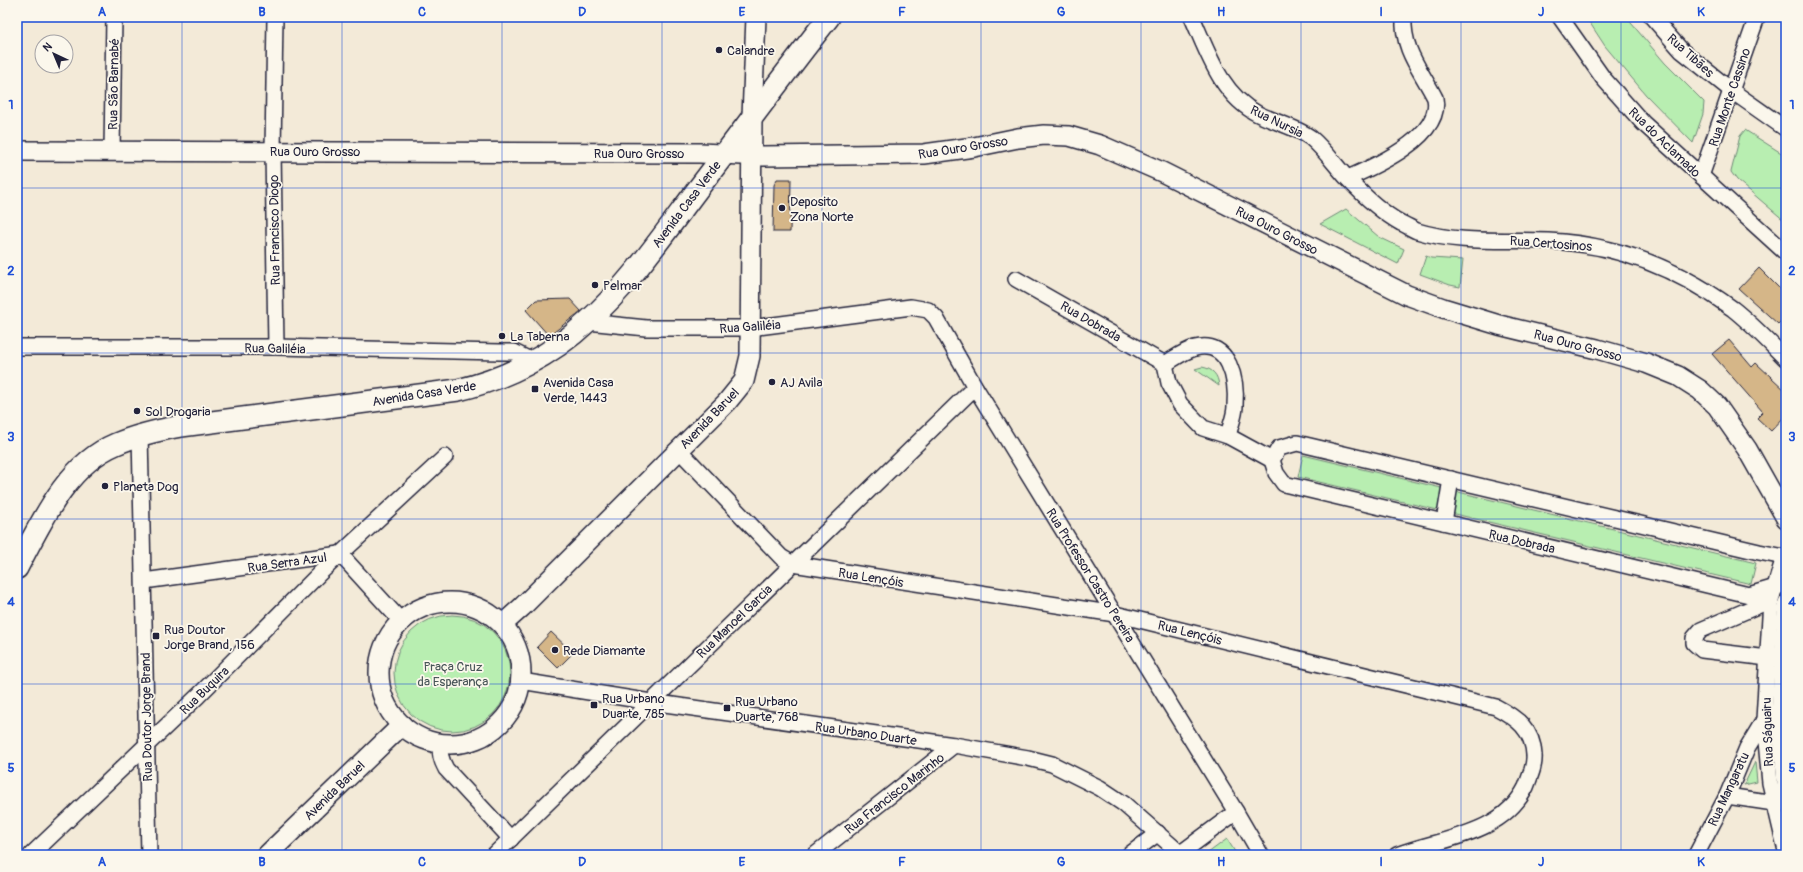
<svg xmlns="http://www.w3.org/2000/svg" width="1803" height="872" viewBox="0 0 1803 872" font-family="Pangolin,sans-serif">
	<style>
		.green { fill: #b8eeb1; stroke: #6d8876 }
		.building { fill: #d5b688; stroke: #22223b }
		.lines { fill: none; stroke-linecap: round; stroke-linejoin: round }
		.minor-casing { stroke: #22223b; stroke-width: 18 }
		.tertiary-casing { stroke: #22223b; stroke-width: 22 }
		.secondary-casing { stroke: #22223b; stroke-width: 24 }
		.minor { stroke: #fbf7ec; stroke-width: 15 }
		.tertiary { stroke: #fbf7ec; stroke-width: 19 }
		.secondary { stroke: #fbf7ec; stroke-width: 21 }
		.grid { fill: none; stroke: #1d4ed8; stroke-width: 1; stroke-opacity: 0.55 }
		.poi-dot { fill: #22223b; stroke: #fbf7ec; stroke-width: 1.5 }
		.labels { text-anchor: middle; stroke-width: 3.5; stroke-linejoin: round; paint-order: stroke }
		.poi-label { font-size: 13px; fill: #22223b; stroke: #fbf7ec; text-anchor: start }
		.street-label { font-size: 13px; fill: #22223b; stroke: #fbf7ec }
		.park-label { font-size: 13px; fill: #485558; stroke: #fbf7ec }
		.neatline { fill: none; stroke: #1d4ed8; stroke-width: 1.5 }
		.grid-label { font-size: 13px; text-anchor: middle; font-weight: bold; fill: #1d4ed8 }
	</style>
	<rect width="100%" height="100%" fill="#f3ead8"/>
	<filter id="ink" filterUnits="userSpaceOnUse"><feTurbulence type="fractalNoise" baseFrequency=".025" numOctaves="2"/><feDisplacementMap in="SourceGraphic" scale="8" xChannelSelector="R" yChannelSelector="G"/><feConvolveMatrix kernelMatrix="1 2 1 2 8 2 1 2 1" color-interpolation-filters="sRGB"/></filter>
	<g filter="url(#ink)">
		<g class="green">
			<polygon points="1586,17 1626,17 1665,63 1704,102 1703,114 1693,143 1646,95 1605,46"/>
			<polygon points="1745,130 1786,156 1786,222 1737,180 1731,172 1740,136"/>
			<polygon points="1346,209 1379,237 1404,249 1398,264 1320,224"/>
			<polygon points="1426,256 1431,258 1463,260 1460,287 1450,285 1420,274"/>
			<path d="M 1202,367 C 1213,369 1218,375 1219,386 L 1195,369 Z"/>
			<polygon points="1303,455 1756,563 1751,584 1298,477"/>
			<circle cx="452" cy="673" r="58"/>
			<polygon points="1755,762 1757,782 1744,785"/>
			<polygon points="1227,839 1237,855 1210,855 1208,853"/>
		</g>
		<g class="building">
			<polygon points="777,179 791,179 790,232 773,232 774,185"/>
			<polygon points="1759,268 1786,295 1786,316 1778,324 1739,289"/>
			<polygon points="570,299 581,311 549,336 526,310 536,300"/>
			<polygon points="1729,340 1752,367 1756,363 1786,391 1786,415 1771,431 1757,418 1763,412 1712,354"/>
			<polygon points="551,632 573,653 558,668 537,647"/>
		</g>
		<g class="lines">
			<defs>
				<g id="minor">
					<polyline points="275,17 273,151 276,347"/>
					<path d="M 1192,17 C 1208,53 1221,95 1258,114 C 1274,122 1297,127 1311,138 C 1325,150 1335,165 1348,179 C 1363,195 1381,212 1401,223 C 1406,225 1412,229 1417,231 C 1459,244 1505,239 1548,241 C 1617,244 1677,268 1733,309 C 1752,324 1769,342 1786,359"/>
					<polyline points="1560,17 1603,78 1643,123 1786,253"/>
					<polyline points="1652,17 1682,51 1732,91 1786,129"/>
					<polyline points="112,151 114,17"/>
					<polyline points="1701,176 1757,17"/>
					<path d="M 1348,178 C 1376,166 1443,136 1435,98 C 1421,70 1402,50 1404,17"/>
					<polyline points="1016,279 1165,364"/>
					<polyline points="588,322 646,328 750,328 911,307 928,310 936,318 975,387 1236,812 1261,855"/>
					<polyline points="17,347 276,347 500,352 514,352 532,361"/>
					<polyline points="1165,364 1169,383 1180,404 1203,428 1228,436 1272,460"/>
					<path d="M 1165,364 C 1175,358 1184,351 1195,348 C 1230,339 1237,381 1235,406 C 1235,416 1230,426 1228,436"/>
					<polyline points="140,434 149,855"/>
					<path d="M 679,450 L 781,557 L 793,564 L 1115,614 L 1496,707 C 1517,718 1533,730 1534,755 C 1535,766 1530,776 1526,787 C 1502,835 1442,838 1397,855"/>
					<polyline points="1444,522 1451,479"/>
					<polyline points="1786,556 1784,557 1759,552 1297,443 1279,448 1272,460 1276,473 1284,484 1749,595 1786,584"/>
					<polyline points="1784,557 1771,600 1764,720 1770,783 1786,851"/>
					<polyline points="144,581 340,554 401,621"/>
					<polyline points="1771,600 1701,630 1694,638 1694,643 1702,650 1776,659"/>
					<polyline points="1786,603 1784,621 1779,716 1786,794"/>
					<polyline points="521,681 651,702 954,745 1028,758 1052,764 1100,788 1124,804 1182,855"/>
					<path d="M 441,743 C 439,753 441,760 446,769 L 511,839"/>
					<polyline points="1727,796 1774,803 1783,803"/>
					<polyline points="1181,853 1236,812"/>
					<polyline points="31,855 198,696 320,573 445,457"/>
					<polyline points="494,855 975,387"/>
					<polyline points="815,855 954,745"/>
					<polyline points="1129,855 1158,833"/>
					<polyline points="1696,855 1727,796 1747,748 1764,720 1769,719"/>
				</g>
				<g id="tertiary">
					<polyline points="17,151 700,153 763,156 924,154 974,147 1018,138 1044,135 1069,136 1100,145 1162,172 1407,295 1443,308 1499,325 1597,349 1646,363 1678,376 1700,390 1717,406 1747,449 1786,518"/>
					<circle cx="450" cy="673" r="71"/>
					<polyline points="503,624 522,607 727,402 744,381 750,356 752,117 756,17"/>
					<polyline points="267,855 402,725"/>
				</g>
				<path id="secondary" d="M 17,568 C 41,523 66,465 116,444 C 137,435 159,430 181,426 L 458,390 C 505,379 551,356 587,322 C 629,285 663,235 697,190 C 741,133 784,74 829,17"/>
			</defs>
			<use href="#minor" class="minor-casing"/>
			<use href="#tertiary" class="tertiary-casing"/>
			<use href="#secondary" class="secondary-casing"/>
			<use href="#minor" class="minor"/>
			<use href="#tertiary" class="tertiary"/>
			<use href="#secondary" class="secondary"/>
		</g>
	</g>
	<path class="grid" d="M 182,17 L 182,855M 342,17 L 342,855M 502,17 L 502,855M 662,17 L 662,855M 822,17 L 822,855M 981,17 L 981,855M 1141,17 L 1141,855M 1301,17 L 1301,855M 1461,17 L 1461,855M 1621,17 L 1621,855M 17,188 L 1786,188M 17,353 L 1786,353M 17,519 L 1786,519M 17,684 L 1786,684"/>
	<g class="poi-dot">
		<circle cx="719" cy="50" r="4"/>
		<circle cx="782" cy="208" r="4"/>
		<circle cx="595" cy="285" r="4"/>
		<circle cx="502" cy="336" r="4"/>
		<circle cx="772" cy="382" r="4"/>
		<rect x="531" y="385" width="8" height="8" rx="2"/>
		<circle cx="137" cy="411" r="4"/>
		<circle cx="105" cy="486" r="4"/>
		<rect x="152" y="632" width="8" height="8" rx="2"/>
		<circle cx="555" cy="650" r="4"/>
		<rect x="590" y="701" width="8" height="8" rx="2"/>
		<rect x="723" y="704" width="8" height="8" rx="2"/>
	</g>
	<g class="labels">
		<g class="poi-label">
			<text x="727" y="55">Calandre</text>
			<text x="790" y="206">Deposito<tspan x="790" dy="15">Zona Norte</tspan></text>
			<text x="603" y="290">Pelmar</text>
			<text x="510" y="341">La Taberna</text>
			<text x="543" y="387">Avenida Casa<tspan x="543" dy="15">Verde, 1443</tspan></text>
			<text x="780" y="387">AJ Avila</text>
			<text x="145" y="416">Sol Drogaria</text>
			<text x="113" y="491">Planeta Dog</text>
			<text x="164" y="634">Rua Doutor<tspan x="164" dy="15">Jorge Brand, 156</tspan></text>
			<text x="563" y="655">Rede Diamante</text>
			<text x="602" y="703">Rua Urbano<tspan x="602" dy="15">Duarte, 785</tspan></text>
			<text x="735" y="706">Rua Urbano<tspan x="735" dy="15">Duarte, 768</tspan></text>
		</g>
		<g class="street-label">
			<text transform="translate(1691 55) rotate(42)" y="5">Rua Tibães</text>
			<text transform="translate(113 84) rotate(-89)" y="5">Rua São Barnabé</text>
			<text transform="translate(1729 97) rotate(-71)" y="5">Rua Monte Cassino</text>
			<text transform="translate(1277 121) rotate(26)" y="5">Rua Nursia</text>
			<text transform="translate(1665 142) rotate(44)" y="5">Rua do Aclamado</text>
			<text transform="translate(963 147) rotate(-9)" y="5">Rua Ouro Grosso</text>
			<text x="315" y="156">Rua Ouro Grosso</text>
			<text x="639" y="158">Rua Ouro Grosso</text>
			<text transform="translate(686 204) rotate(-53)" y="5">Avenida Casa Verde</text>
			<text transform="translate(274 230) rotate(-91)" y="5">Rua Francisco Diogo</text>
			<text transform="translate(1277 230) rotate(27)" y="5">Rua Ouro Grosso</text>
			<text transform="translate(1551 243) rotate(4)" y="5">Rua Certosinos</text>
			<text transform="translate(1091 321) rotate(30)" y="5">Rua Dobrada</text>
			<text transform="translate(750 326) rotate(-4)" y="5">Rua Galiléia</text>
			<text transform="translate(1578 345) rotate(15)" y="5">Rua Ouro Grosso</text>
			<text transform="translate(275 348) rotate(1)" y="5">Rua Galiléia</text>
			<text transform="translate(424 393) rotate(-9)" y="5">Avenida Casa Verde</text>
			<text transform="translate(709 418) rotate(-46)" y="5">Avenida Baruel</text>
			<text transform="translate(1522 541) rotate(13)" y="5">Rua Dobrada</text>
			<text transform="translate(287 562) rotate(-8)" y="5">Rua Serra Azul</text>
			<text transform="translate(1091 575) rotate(58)" y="5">Rua Professor Castro Pereira</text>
			<text transform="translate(871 577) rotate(9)" y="5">Rua Lençóis</text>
			<text transform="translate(734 621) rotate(-44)" y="5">Rua Manoel Garcia</text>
			<text transform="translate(1190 632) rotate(14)" y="5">Rua Lençóis</text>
			<text transform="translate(204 690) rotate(-44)" y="5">Rua Buquira</text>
			<text transform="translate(146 717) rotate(-91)" y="5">Rua Doutor Jorge Brand</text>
			<text transform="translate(1767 732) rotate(-92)" y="5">Rua Ságuairu</text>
			<text transform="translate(866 733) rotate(8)" y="5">Rua Urbano Duarte</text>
			<text transform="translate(1728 789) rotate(-65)" y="5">Rua Mangaratu</text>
			<text transform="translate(334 790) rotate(-44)" y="5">Avenida Baruel</text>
			<text transform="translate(894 793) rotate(-38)" y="5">Rua Francisco Marinho</text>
		</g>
		<g class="park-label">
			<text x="453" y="671">Praça Cruz<tspan x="453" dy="15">da Esperança</tspan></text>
		</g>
	</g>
	<rect width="1803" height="872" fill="none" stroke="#fbf7ec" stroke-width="44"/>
	<g transform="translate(54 54) rotate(316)"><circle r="19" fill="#fbf7ec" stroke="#a4a2a5"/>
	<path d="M0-3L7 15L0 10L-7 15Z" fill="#22223b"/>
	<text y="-6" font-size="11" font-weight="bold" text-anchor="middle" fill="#22223b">N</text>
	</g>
	<rect x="22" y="22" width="1759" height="828" class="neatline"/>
	<g class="grid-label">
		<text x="102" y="16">A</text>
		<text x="262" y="16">B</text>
		<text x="422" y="16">C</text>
		<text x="582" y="16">D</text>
		<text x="742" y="16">E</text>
		<text x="902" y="16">F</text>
		<text x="1061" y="16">G</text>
		<text x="1221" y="16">H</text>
		<text x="1381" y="16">I</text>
		<text x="1541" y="16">J</text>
		<text x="1701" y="16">K</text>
		<text x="11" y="109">1</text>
		<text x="1792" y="109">1</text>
		<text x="11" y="275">2</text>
		<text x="1792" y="275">2</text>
		<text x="11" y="441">3</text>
		<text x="1792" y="441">3</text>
		<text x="11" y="606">4</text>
		<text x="1792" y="606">4</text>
		<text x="11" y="772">5</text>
		<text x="1792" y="772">5</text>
		<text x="102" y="866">A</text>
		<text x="262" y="866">B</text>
		<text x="422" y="866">C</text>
		<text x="582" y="866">D</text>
		<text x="742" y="866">E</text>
		<text x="902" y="866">F</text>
		<text x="1061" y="866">G</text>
		<text x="1221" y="866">H</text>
		<text x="1381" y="866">I</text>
		<text x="1541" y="866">J</text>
		<text x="1701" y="866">K</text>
	</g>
</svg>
